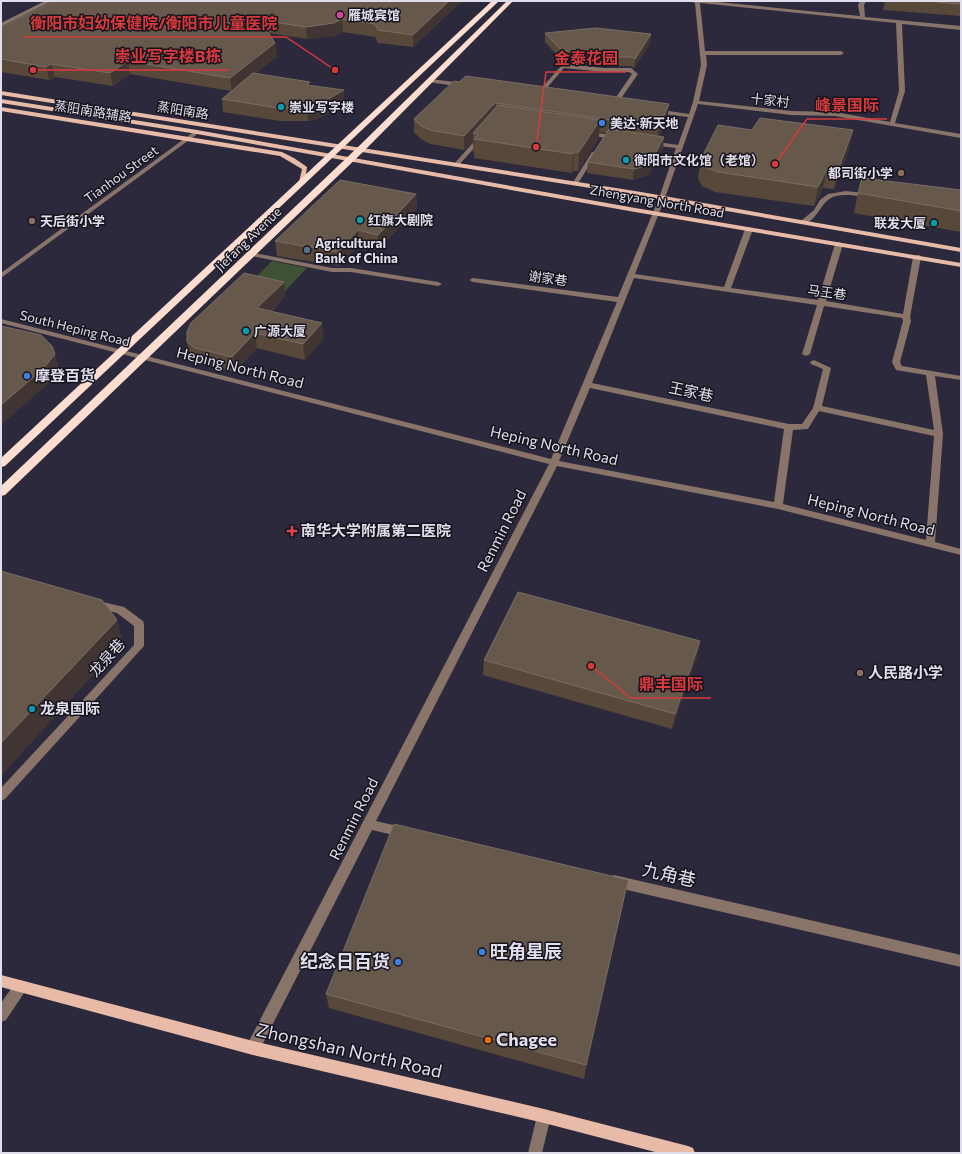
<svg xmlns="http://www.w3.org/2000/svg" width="962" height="1154" viewBox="0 0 962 1154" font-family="Commissioner,'Noto Sans SC',sans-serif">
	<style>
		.green { fill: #405235 }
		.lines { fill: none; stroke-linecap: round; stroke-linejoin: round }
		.minor { fill: #89746a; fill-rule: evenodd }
		.major { fill: #e7bba7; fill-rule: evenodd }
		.highway { fill: #fdddcf; fill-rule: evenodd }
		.wall { fill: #584839 }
		.shaded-wall { fill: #413533 }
		.building { fill: #67584c; stroke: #7a6d65 }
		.hotel-dot { fill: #d1479c; stroke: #15131c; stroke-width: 1.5 }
		.culture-dot { fill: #0f9aa8; stroke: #15131c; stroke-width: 1.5 }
		.shop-dot { fill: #3f7fe0; stroke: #15131c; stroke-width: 1.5 }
		.education-dot { fill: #8d6e63; stroke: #15131c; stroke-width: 1.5 }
		.service-dot { fill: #5c6f8a; stroke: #15131c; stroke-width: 1.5 }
		.health-dot { fill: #e0444e; stroke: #15131c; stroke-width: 1.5 }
		.food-dot { fill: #e8710a; stroke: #15131c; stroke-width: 1.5 }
		.labels { text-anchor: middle; stroke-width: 3; stroke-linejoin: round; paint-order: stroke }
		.far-poi-label { font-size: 13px; font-weight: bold; fill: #e0deeb; stroke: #15131c; text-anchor: start }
		.far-street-label { font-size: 13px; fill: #e0deeb; stroke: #15131c }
		.street-label { font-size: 15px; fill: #e0deeb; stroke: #15131c }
		.poi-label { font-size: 15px; font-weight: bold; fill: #e0deeb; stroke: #15131c; text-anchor: start }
		.near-street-label { font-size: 18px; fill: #e0deeb; stroke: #15131c }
		.near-poi-label { font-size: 18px; font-weight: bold; fill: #e0deeb; stroke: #15131c; text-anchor: start }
		.leader { fill: none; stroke: #d73a3c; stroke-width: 1.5 }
		.callout-dot { fill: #d73a3c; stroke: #15131c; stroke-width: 1.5 }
		.callout-label { font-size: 16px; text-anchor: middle; font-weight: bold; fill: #d73a3c; stroke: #15131c; stroke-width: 3; stroke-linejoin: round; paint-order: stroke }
	</style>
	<rect width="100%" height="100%" fill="#2d293d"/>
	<polygon class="green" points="272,261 307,268 283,293 247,286"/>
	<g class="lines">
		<g class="minor">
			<polygon points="45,1 52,1 1,27 1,23"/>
			<path d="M 689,1 L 707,1 L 860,16 L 858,5 L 860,1 L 866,1 L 864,5 L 865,17 L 961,26 L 961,30 L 902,24 L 905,91 L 895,123 L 961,134 L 961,138 L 835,116 L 791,115 L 698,104 L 665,198 L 635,274 L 724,287 L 745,229 L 749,227 L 753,229 L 731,288 L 818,300 L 835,244 L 839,242 L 843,244 L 826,301 L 903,314 L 913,257 L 917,255 L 920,255 L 921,257 L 910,317 L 911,321 L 900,362 L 902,366 L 961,376 L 961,380 L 935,376 L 943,434 L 935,542 L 961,549 L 961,555 L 778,509 L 557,466 L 376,821 L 410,829 L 412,833 L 410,837 L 406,838 L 372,830 L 258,1053 L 253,1055 L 248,1053 L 246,1048 L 248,1043 L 549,464 L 1,323 L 1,319 L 551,459 L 617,302 L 473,282 L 469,280 L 473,278 L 618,297 L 659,198 L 676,148 L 650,145 L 647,143 L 650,141 L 678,145 L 688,117 L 655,113 L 652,111 L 655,109 L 689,114 L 693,102 L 701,65 L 695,3 ZM 700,3 L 896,23 L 899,91 L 890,122 L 835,112 L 791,111 L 699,101 L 707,65 L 706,55 L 841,55 L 844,53 L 841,51 L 705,51 ZM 634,278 L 817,305 L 802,354 L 806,356 L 810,354 L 824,306 L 902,318 L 903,321 L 892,362 L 896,370 L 926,375 L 934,430 L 822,406 L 831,368 L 814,360 L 810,362 L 811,364 L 823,369 L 813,408 L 802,424 L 789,424 L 592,383 ZM 590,388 L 784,429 L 774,502 L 559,461 ZM 819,411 L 934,436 L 926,540 L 783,504 L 793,430 L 808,429 Z"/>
			<polygon points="563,64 605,68 631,68 638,74 615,107 613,108 610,106 632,74 629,72 605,72 564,68 540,96 536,96 536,94"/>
			<polygon points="430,79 463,83 466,85 463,87 428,82 427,81"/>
			<polygon points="195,131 200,132 1,278 1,273"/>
			<polygon points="585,131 617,136 620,138 617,140 583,134 583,132"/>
			<polygon points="479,136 484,137 458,166 454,166 454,164"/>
			<polygon points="592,152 597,153 577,185 573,185 572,184"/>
			<path d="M 846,191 L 872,194 L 875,196 L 872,198 C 860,197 842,192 831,198 C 820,203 815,226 801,223 L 801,221 L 814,210 L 820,200 L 828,194 Z"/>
			<polygon points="249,252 332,268 351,268 438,282 442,284 438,286 351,272 332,272 252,256 249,256"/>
			<polygon points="94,600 124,607 143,621 144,624 144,646 5,799 1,801 1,788 134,645 134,626 117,613 90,607 89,604 90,601"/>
			<polygon points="614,875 961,955 961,967 614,887 610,885 608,881 610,877"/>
			<polygon points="21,980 26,982 28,986 26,990 6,1020 1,1022 1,1003 16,982"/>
			<polygon points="544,1109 549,1111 551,1116 542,1153 528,1153 537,1116 539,1111"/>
		</g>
		<g class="major">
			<polygon points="1,91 641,192 961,248 961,252 641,196 1,95"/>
			<polygon points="1,99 197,130 635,208 961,263 961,267 635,212 197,134 1,103"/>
			<polygon points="1,107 282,152 294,158 307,167 305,182 302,184 299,182 302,169 280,156 1,111"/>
			<polygon points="1,975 253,1041 544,1109 688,1146 693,1148 695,1153 659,1153 544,1123 253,1055 1,987"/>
		</g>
		<g class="highway">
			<polygon points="492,1 499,1 5,466 1,467 1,458"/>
			<polygon points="507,1 513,1 364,151 5,495 1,496 1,486 358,147"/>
		</g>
	</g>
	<g class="wall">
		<polygon points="54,1 462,1 413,47 378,43 375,37 343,32 335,36 307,39 269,33 275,43 277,56 255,74 310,86 345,103 318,119 308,121 280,121 223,112 222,99 231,91 130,74 113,86 55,77 49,80 1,72 1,28"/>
		<polygon points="885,1 961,1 961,16 883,10"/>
		<polygon points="545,33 651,34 650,44 634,68 631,66 614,66 561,60 545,42"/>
		<polygon points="454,81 668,117 659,137 664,137 663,148 648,175 633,180 587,173 588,162 606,133 599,132 599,138 578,171 573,171 572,173 474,158 474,152 473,152 473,141 464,150 431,144 422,140 414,132 414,119"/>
		<polygon points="752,130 849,149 834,189 823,188 814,206 715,192 702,186 698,178 701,159"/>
		<polygon points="961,190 961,232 854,213 858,193"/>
		<polygon points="416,194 417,208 379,249 359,245 339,266 277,256 275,241"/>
		<polygon points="284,282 285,296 271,312 324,338 305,360 257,348 235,372 198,363 190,357 187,342"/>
		<polygon points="700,641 697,656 672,729 483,675 484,660"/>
		<polygon points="628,880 625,895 584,1079 329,1008 326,994"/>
	</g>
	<g class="shaded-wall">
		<polygon points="449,1 462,1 413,47 413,35"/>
		<polygon points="342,19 343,32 335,36 307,39 306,27"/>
		<polygon points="651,34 650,44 634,68 635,59"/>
		<polygon points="275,43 277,56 232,92 230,78"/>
		<polygon points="128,61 130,74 113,86 110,73"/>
		<polygon points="51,64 55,77 49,80 46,67"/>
		<polygon points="344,90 345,103 318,119 308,121 307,108"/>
		<polygon points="496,103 496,117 478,134 473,133 473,141 464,150 464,136 493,105"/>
		<polygon points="669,104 668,117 657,140 659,127"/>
		<polygon points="600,120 599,138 578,171 579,152"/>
		<polygon points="853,130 849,149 834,189 838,170"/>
		<polygon points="664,137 663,148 648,175 633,180 634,169"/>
		<polygon points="574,152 573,171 572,173 573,154"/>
		<polygon points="827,169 823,188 814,206 818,187"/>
		<polygon points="416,194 417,208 379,249 378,235"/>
		<polygon points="358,230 359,245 339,266 338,252"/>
		<polygon points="284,282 285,296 259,323 257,308"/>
		<polygon points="322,323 324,338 305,360 303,344"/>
		<polygon points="255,333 257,348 235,372 232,357"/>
		<polygon points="55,354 59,369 49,383 1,425 1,405"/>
		<polygon points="117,620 123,642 1,776 1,743"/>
		<polygon points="700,641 697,656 672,729 675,714"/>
		<polygon points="628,880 625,895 584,1079 586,1065"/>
	</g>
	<g class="building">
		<polygon points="54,1 449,1 413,35 378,30 375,24 342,19 334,23 306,27 260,20 275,43 230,78 128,61 110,73 51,64 46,67 1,59 1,28"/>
		<polygon points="927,1 961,1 961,4 958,4"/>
		<polygon points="596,28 651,34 635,59 632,57 614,57 561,50 545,33"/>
		<polygon points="253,73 310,82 307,85 344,90 317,105 307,108 278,108 222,99"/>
		<polygon points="466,76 669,104 659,127 496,103 493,105 464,136 430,130 421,126 414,119 454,81 459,82"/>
		<polygon points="498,105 600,120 579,152 574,152 573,154 474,139 478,134 473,133"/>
		<polygon points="760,118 853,130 838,170 827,169 818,187 718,172 705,167 701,159 718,125 752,130"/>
		<polygon points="609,129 664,137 649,165 634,169 588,162"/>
		<polygon points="862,178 961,190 961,211 858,193"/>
		<polygon points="340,180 416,194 378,235 358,230 338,252 275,241"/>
		<polygon points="244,273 284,282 257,308 322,323 303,344 255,333 232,357 195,348 187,342 187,332 191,323"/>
		<polygon points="1,326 41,335 52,346 55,354 44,368 1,405"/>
		<polygon points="1,571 102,600 117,620 1,743"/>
		<polygon points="518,592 700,641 675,714 484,660"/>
		<polygon points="394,824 628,880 586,1065 326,994"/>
	</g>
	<circle class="hotel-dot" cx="340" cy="15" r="4"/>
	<g class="culture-dot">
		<circle cx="281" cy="107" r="4"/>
		<circle cx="626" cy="160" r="4"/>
		<circle cx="360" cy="220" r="4"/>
		<circle cx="934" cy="223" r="4"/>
		<circle cx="246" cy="331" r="4"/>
		<circle cx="32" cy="709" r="4"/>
	</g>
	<g class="shop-dot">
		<circle cx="602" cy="123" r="4"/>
		<circle cx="27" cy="376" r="4"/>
		<circle cx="482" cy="952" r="4"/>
		<circle cx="398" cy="962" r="4"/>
	</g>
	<g class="education-dot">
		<circle cx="901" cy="173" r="4"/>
		<circle cx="32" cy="221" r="4"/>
		<circle cx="860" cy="673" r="4"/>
	</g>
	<circle class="service-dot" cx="307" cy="250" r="4"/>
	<path class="health-dot" d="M290 525h4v4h4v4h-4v4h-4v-4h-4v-4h4z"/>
	<circle class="food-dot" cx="488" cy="1040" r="4"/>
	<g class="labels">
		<g class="far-poi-label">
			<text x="348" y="20">雁城宾馆</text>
			<text x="289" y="112">崇业写字楼</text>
			<text x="610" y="128">美达·新天地</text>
			<text x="634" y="165">衡阳市文化馆（老馆）</text>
			<text x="893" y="178" text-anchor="end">都司街小学</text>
			<text x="368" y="225">红旗大剧院</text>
			<text x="40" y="226">天后街小学</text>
			<text x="926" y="228" text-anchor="end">联发大厦</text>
			<text x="315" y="248">Agricultural<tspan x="315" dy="15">Bank of China</tspan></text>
			<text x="254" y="336">广源大厦</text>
		</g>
		<g class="far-street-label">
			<text transform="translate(770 100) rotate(6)" y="5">十家村</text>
			<text transform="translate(183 110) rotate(9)" y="5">蒸阳南路</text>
			<text transform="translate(93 111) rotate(9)" y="5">蒸阳南路辅路</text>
			<text transform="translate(121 174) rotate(-36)" y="5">Tianhou Street</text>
			<text transform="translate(657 201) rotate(10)" y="5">Zhengyang North Road</text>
			<text transform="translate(248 239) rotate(-44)" y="5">Jiefang Avenue</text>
			<text transform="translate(548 278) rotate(8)" y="5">谢家巷</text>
			<text transform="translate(827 292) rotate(8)" y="5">马王巷</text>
			<text transform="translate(75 328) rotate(14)" y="5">South Heping Road</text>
		</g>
		<g class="street-label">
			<text transform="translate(240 368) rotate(14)" y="5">Heping North Road</text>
			<text transform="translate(691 392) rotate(12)" y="5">王家巷</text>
			<text transform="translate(554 446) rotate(13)" y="5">Heping North Road</text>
			<text transform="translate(871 515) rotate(14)" y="5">Heping North Road</text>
			<text transform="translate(502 531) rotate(-63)" y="5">Renmin Road</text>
			<text transform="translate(107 658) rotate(-48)" y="5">龙泉巷</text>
			<text transform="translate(354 819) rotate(-63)" y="5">Renmin Road</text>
		</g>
		<g class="poi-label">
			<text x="35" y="381">摩登百货</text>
			<text x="301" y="536">南华大学附属第二医院</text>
			<text x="868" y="678">人民路小学</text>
			<text x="40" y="714">龙泉国际</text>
		</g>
		<g class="near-street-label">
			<text transform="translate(669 875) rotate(13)" y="6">九角巷</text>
			<text transform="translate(349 1051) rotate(13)" y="6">Zhongshan North Road</text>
		</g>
		<g class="near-poi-label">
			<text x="490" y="958">旺角星辰</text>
			<text x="390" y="968" text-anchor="end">纪念日百货</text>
			<text x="496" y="1046">Chagee</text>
		</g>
	</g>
	<path class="leader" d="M335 70L286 37H23M33 70L106 70H229M536 147L546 72H626M775 164L807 119H887M591 666L631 698H711"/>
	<g class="callout-dot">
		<circle cx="335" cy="70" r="4"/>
		<circle cx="33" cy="70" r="4"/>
		<circle cx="536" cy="147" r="4"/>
		<circle cx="775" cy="164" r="4"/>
		<circle cx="591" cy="666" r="4"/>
	</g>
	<g class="callout-label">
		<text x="154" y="29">衡阳市妇幼保健院/衡阳市儿童医院</text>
		<text x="168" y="62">崇业写字楼B栋</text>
		<text x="586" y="64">金泰花园</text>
		<text x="847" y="111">峰景国际</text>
		<text x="671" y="690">鼎丰国际</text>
	</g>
	<rect width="962" height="1154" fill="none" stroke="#e0deeb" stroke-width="4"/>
</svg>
